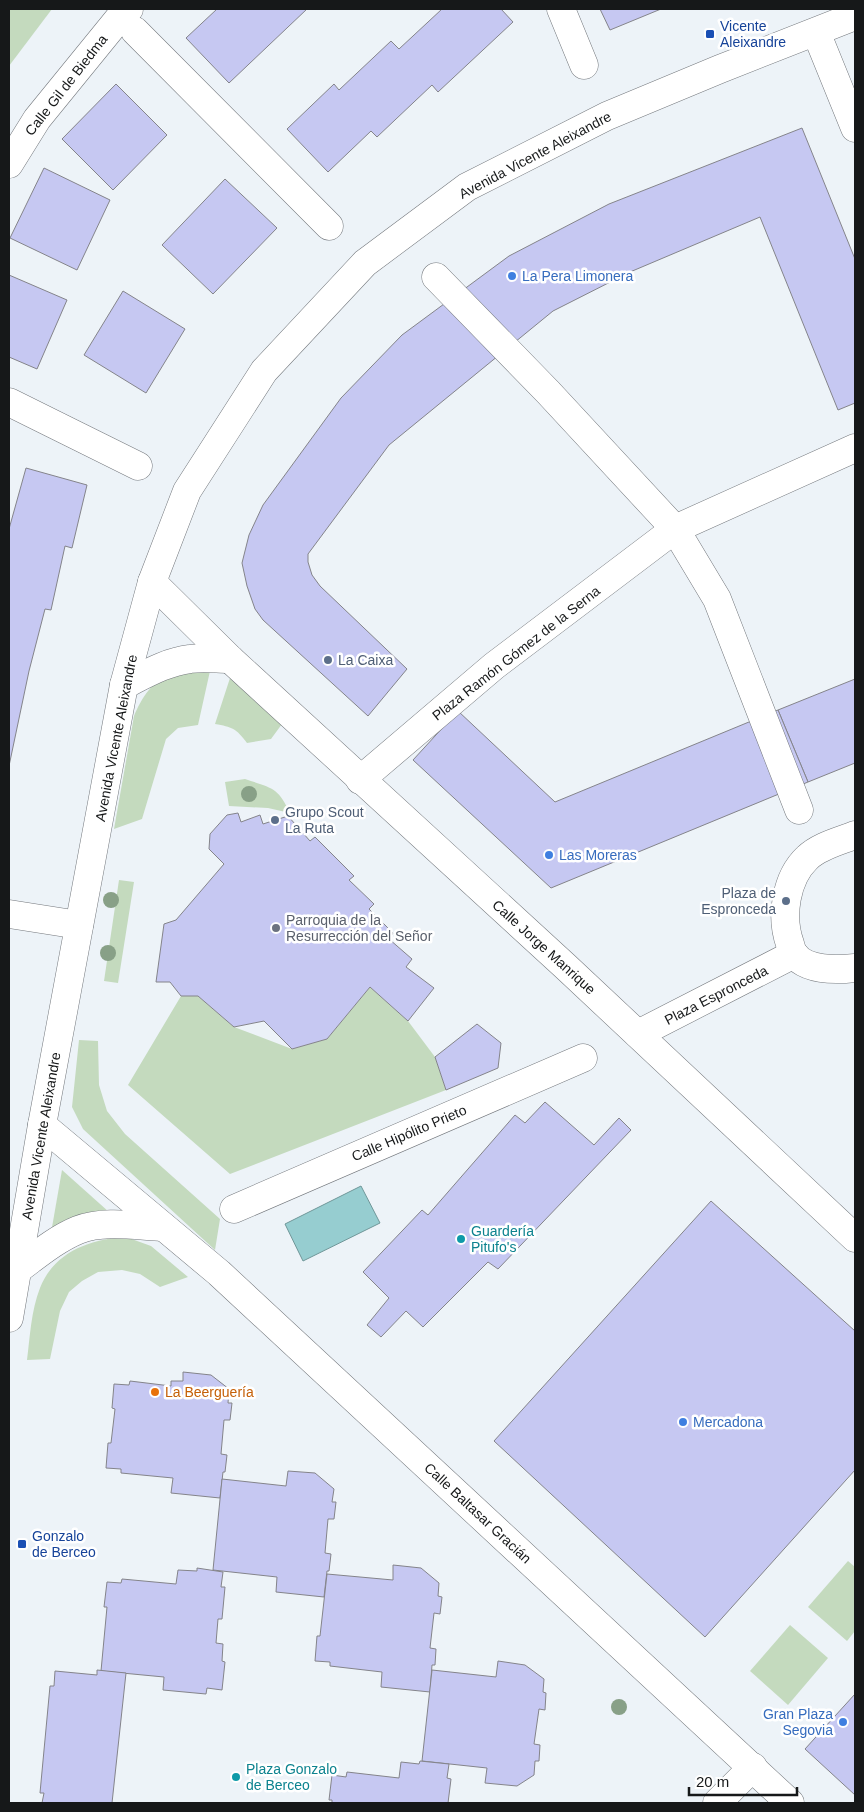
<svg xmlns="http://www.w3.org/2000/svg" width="864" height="1812" viewBox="0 0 864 1812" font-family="Helvetica,sans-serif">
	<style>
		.green { fill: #c4dabe }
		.water { fill: #96cdd0; stroke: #709799 }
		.building { fill: #c6c8f2; stroke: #84848a }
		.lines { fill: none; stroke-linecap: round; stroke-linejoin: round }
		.street-casing { stroke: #74787d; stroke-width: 29 }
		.secondary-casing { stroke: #74787d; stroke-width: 29 }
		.street { stroke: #fff; stroke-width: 28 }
		.secondary { stroke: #fff; stroke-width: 28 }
		.tree { fill: #88a087 }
		.transit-dot { fill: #1a4fb4; stroke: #fff; stroke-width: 2 }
		.shop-dot { fill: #3f7fe0; stroke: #fff; stroke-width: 2 }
		.service-dot { fill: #5c6f8a; stroke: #fff; stroke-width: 2 }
		.worship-dot { fill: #6b7280; stroke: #fff; stroke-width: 2 }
		.culture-dot { fill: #0f9aa8; stroke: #fff; stroke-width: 2 }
		.food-dot { fill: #e8710a; stroke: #fff; stroke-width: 2 }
		.labels { text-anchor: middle; stroke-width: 5; stroke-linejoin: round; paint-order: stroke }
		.transit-label { font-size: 14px; fill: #164399; stroke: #fff; text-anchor: start }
		.street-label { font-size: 14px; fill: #161819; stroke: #fff }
		.shop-label { font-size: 14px; fill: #366cbe; stroke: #fff; text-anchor: start }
		.service-label { font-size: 14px; fill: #4e5e75; stroke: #fff; text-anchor: start }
		.worship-label { font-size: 14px; fill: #5b616d; stroke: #fff; text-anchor: start }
		.culture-label { font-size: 14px; fill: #0d838f; stroke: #fff; text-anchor: start }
		.food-label { font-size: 14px; fill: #c56008; stroke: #fff; text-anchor: start }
	</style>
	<rect width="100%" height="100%" fill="#edf3f8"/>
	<g class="green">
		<polygon points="9,9 52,9 9,66"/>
		<path d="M 210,671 L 198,725 L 178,728 L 166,739 L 142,819 L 114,829 L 134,716 C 141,699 154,677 174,673 C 186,671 199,672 210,671 Z"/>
		<path d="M 230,678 L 282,724 L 271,739 L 247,743 C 236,728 232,727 215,724 Z"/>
		<path d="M 245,779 C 272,788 278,787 290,813 L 268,808 L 229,806 L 225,782 Z"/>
		<polygon points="119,880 134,882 118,983 104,981"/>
		<polygon points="370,987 408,1021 435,1057 446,1090 230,1174 128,1085 181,996 198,996 234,1027 292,1049 327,1039"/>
		<polygon points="79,1040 98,1041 99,1085 107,1111 125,1134 220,1219 215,1250 83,1129 72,1107"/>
		<polygon points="62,1170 109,1212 51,1233"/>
		<path d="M 126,1237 L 151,1246 L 188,1277 L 160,1287 L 140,1274 L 122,1270 L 98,1272 L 82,1281 L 69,1292 L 60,1311 L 50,1359 L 27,1360 C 30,1337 31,1311 40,1288 C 54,1252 90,1239 126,1237 Z"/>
		<polygon points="848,1561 855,1567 855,1631 847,1641 808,1607"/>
		<polygon points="790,1625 828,1658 788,1705 750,1671"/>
	</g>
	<polygon class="water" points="361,1186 380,1223 303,1261 285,1224"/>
	<g class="building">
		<polygon points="217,9 307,9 229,83 186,38"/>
		<polygon points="442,9 501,9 513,22 438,92 432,85 377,137 371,131 328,172 287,129 334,84 339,90 391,41 399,49"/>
		<polygon points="600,9 661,9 610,30"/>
		<polygon points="116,84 167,135 113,190 62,139"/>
		<polygon points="802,128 855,259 855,403 838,410 760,217 630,272 553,311 389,445 308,554 308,562 312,575 320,586 407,669 368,716 263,620 255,609 247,586 242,563 249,535 263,505 341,398 402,335 509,256 609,204"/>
		<polygon points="44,168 110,200 77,270 10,238"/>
		<polygon points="225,179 277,228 213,294 162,245"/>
		<polygon points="9,275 67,300 37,369 9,357"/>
		<polygon points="123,291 185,329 146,393 84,355"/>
		<polygon points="26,468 87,485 72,548 65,546 51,610 45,609 29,671 9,766 9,529"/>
		<polygon points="855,679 855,763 808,782 778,710"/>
		<polygon points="778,710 808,782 551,888 413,760 458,711 555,802"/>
		<polygon points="238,813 241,822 260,815 263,824 288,816 310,841 315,837 354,876 349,880 374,904 369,909 393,933 389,939 412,959 406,967 434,988 408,1021 370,987 327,1039 292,1049 264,1021 234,1027 198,996 181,996 170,982 156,982 164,924 176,920 224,864 209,849 210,834 227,815"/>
		<polygon points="477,1024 501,1043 498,1068 446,1090 435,1057"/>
		<polygon points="545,1102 594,1145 619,1118 631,1130 498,1269 488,1262 423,1327 406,1311 381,1337 367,1325 389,1298 363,1272 422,1210 428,1215 515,1115 525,1123"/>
		<polygon points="711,1201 855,1331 855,1470 705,1637 494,1441"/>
		<polygon points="183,1372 211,1375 229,1389 228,1403 232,1403 230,1420 224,1420 221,1454 227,1455 225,1472 223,1472 220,1498 171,1493 173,1478 121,1473 121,1469 106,1468 108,1443 111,1443 115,1409 112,1408 114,1384 129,1385 130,1381 171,1386 171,1381 183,1381"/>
		<polygon points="288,1471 315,1473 334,1489 332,1502 336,1502 334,1519 328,1519 325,1553 331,1554 329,1571 327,1571 324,1597 276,1592 277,1577 213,1570 222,1479 286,1486"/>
		<polygon points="393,1565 421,1568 439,1583 438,1596 442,1597 440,1614 434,1613 430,1648 436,1649 435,1665 432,1665 430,1692 381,1687 382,1672 330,1666 330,1662 315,1661 317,1636 320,1636 327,1574 393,1580"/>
		<polygon points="197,1568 223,1572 221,1587 225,1587 222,1619 218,1619 216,1643 223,1644 222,1661 225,1662 222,1690 207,1688 206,1694 163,1690 164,1677 101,1671 107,1607 104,1607 107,1582 121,1583 122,1579 176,1584 178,1570 197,1571"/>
		<polygon points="498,1661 525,1665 544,1679 543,1692 546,1693 545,1710 539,1709 534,1744 540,1745 539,1761 535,1761 534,1775 517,1786 485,1783 487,1768 422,1761 432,1670 496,1677"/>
		<polygon points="97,1670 126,1673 112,1803 42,1803 44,1793 40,1793 50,1686 54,1686 55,1671 97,1675"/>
		<polygon points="855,1694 855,1795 805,1749"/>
		<polygon points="420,1761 449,1764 447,1778 451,1779 448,1803 332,1803 332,1800 329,1800 332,1775 346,1777 347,1772 399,1778 401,1762 419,1764"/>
	</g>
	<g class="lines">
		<defs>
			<g id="street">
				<polyline points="561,9 584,65"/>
				<polyline points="135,31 329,226"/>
				<polyline points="816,32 855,128"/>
				<polyline points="9,164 37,119 120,17 129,9"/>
				<polyline points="436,277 548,392 675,529 717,599 799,810"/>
				<polyline points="9,402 138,466"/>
				<polyline points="152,582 230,659 565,966 855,1238"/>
				<path d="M 124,685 C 146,674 166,662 190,659 C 203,657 217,659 230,659"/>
				<polyline points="360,780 494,666 675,529 855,448"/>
				<path d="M 855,835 C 840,841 819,846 807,858 C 786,878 780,916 790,944 C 791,947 792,952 794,954 C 806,971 837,970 855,968"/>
				<polyline points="9,914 79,925"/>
				<polyline points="638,1034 794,954"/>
				<polyline points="42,1125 219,1273 790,1803"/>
				<polyline points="234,1209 583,1058"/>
				<path d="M 17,1270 C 36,1256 56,1239 78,1230 C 104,1220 137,1226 163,1227"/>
				<polyline points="717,1803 753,1767"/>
			</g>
			<polyline id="secondary" points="9,1318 42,1125 124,685 152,582 187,491 264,371 365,263 467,187 607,116 720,69 855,16"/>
		</defs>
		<use href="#street" class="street-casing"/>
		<use href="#secondary" class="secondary-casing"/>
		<use href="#street" class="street"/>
		<use href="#secondary" class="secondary"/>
	</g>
	<g class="tree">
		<circle cx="249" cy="794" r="8"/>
		<circle cx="111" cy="900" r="8"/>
		<circle cx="108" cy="953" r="8"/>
		<circle cx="619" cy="1707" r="8"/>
	</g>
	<g class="transit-dot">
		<rect x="705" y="29" width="10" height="10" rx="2.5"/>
		<rect x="17" y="1539" width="10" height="10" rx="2.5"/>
	</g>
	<g class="shop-dot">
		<circle cx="512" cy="276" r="5"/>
		<circle cx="549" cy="855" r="5"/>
		<circle cx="683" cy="1422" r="5"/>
		<circle cx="843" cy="1722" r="5"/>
	</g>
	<g class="service-dot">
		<circle cx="328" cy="660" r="5"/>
		<circle cx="275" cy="820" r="5"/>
		<circle cx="786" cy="901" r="5"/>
	</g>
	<circle class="worship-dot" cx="276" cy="928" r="5"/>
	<g class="culture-dot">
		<circle cx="461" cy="1239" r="5"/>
		<circle cx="236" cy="1777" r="5"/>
	</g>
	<circle class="food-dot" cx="155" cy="1392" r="5"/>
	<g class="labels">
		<g class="transit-label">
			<text x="720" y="31">Vicente<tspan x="720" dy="16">Aleixandre</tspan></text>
			<text x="32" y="1541">Gonzalo<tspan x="32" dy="16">de Berceo</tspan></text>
		</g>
		<g class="street-label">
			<text transform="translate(66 85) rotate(-52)" y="5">Calle Gil de Biedma</text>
			<text transform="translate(535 155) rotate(-28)" y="5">Avenida Vicente Aleixandre</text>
			<text transform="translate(516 653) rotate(-38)" y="5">Plaza Ramón Gómez de la Serna</text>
			<text transform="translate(116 738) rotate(-79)" y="5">Avenida Vicente Aleixandre</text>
			<text transform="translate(544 947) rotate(42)" y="5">Calle Jorge Manrique</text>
			<text transform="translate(716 995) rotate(-27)" y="5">Plaza Espronceda</text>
			<text transform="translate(409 1133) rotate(-23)" y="5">Calle Hipólito Prieto</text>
			<text transform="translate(41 1136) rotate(-80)" y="5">Avenida Vicente Aleixandre</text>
			<text transform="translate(478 1513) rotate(43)" y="5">Calle Baltasar Gracián</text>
		</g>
		<g class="shop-label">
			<text x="522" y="281">La Pera Limonera</text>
			<text x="559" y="860">Las Moreras</text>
			<text x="693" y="1427">Mercadona</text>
			<text x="833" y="1719" text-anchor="end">Gran Plaza<tspan x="833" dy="16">Segovia</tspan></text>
		</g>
		<g class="service-label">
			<text x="338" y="665">La Caixa</text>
			<text x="285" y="817">Grupo Scout<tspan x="285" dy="16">La Ruta</tspan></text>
			<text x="776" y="898" text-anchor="end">Plaza de<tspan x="776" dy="16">Espronceda</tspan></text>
		</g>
		<g class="worship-label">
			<text x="286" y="925">Parroquia de la<tspan x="286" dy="16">Resurrección del Señor</tspan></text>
		</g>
		<g class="culture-label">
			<text x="471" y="1236">Guardería<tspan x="471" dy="16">Pitufo's</tspan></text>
			<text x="246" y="1774">Plaza Gonzalo<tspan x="246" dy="16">de Berceo</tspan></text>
		</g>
		<g class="food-label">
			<text x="165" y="1397">La Beerguería</text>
		</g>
	</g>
	<rect width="864" height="1812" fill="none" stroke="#161819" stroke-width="20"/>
	<path d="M689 1787v8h108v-8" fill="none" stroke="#161819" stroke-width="2.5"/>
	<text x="696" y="1787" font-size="15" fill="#161819" stroke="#ffffff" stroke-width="4" paint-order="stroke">20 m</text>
</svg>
